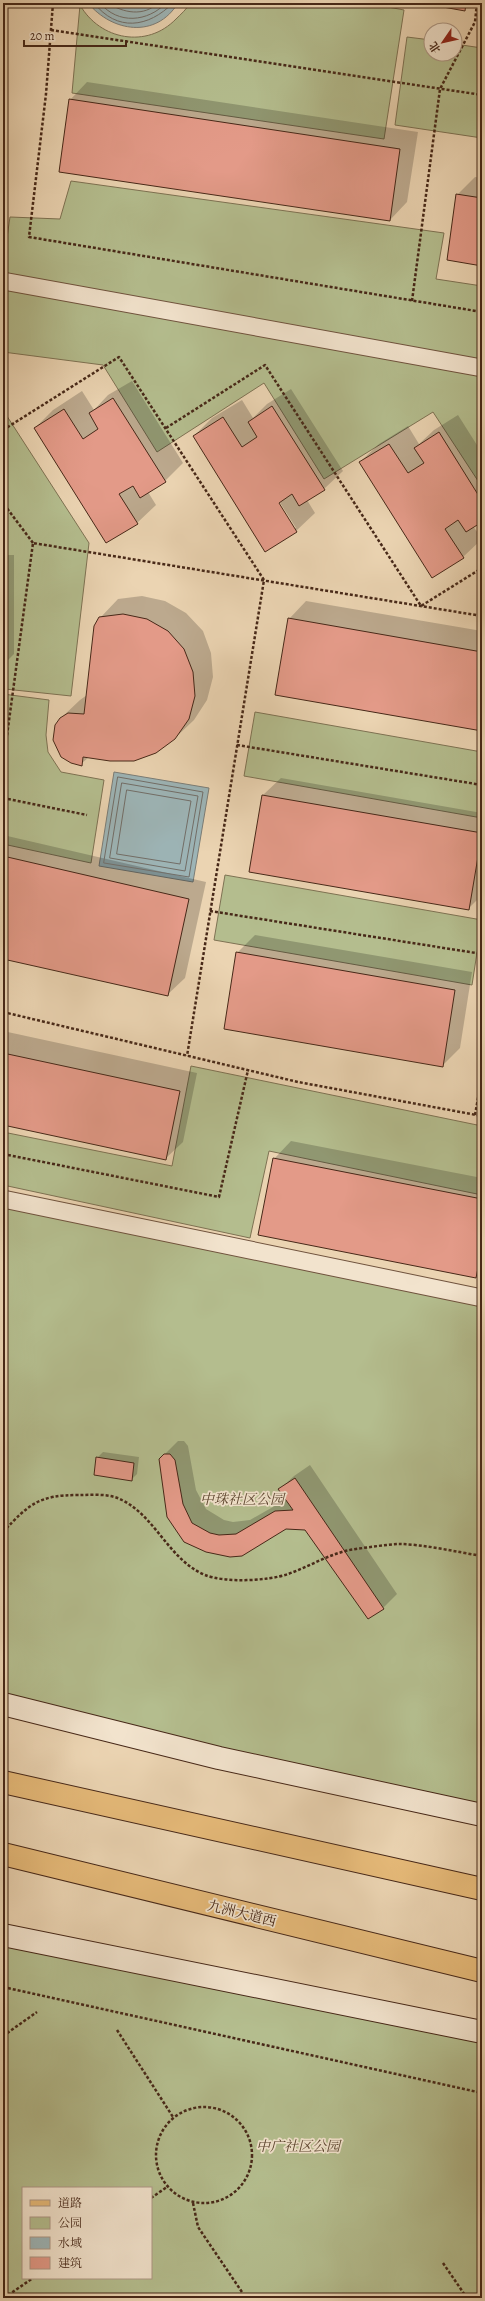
<svg xmlns="http://www.w3.org/2000/svg" width="485" height="2301" viewBox="0 0 485 2301" font-family="Alegreya,'Noto Serif SC',serif">
	<style>
		.green { fill: #b4bd8e; stroke: #7e7253; fill-rule: evenodd }
		.water { fill: #9db5b7; stroke: #7b7d77 }
		.shadow { fill: #0003; fill-rule: evenodd }
		.lines { fill: none; stroke-linecap: round; stroke-linejoin: round }
		.shore { stroke: #726e68; stroke-width: 1 }
		.building { fill: #e39a88; stroke: #472818 }
		.lane-casing { stroke: #70533e; stroke-width: 19 }
		.secondary-casing { stroke: #472818; stroke-width: 24 }
		.primary-casing { stroke: #472818; stroke-width: 24 }
		.path { stroke: #472818; stroke-width: 2.5; stroke-dasharray: 3 2; stroke-linecap: butt }
		.lane { stroke: #f2e3cd; stroke-width: 17 }
		.secondary { stroke: #f2e3cd; stroke-width: 22 }
		.primary { stroke: #e6ba79; stroke-width: 22 }
		.labels { text-anchor: middle; stroke-width: 3.5; stroke-linejoin: round; paint-order: stroke }
		.park-label { font-size: 14px; font-style: italic; fill: #5d4630; stroke: #f2e3cd }
		.street-label { font-size: 14px; fill: #472818; stroke: #f2e3cd }
	</style>
	<rect width="100%" height="100%" fill="#ebd4b2"/>
	<filter id="stains"><feTurbulence type="fractalNoise" baseFrequency=".005" numOctaves="4"/><feColorMatrix values="0 0 0 0 .2 0 0 0 0 .09 0 0 0 0 .02 0 0 0 .5 -.17"/></filter>
	<radialGradient id="worn" r=".72"><stop offset=".6" stop-color="#630" stop-opacity="0"/><stop offset="1" stop-color="#630" stop-opacity=".3"/></radialGradient>
	<g class="green">
		<path d="M 190,3 L 367,3 L 404,10 L 384,139 L 72,93 L 80,5 C 100,40 147,49 176,19 C 181,14 187,9 190,3 Z"/>
		<polygon points="407,37 431,40 431,54 455,54 455,44 482,48 482,138 395,125"/>
		<polygon points="71,181 444,233 436,279 482,286 482,487 433,412 324,479 264,383 157,452 103,365 3,352 3,265 10,217 60,219"/>
		<polygon points="3,410 89,543 71,696 5,689"/>
		<polygon points="3,694 49,700 46,735 48,752 61,772 104,780 91,863 3,844"/>
		<polygon points="255,712 482,752 482,818 244,776"/>
		<polygon points="225,875 482,920 472,985 214,940"/>
		<polygon points="191,1066 482,1126 482,1195 269,1151 250,1238 3,1185 3,1132 172,1166"/>
		<polygon points="3,1199 482,1300 482,1809 3,1697"/>
		<path d="M 3,1926 L 482,2032 L 482,2298 L 3,2298 ZM 23,2188 L 151,2188 L 151,2278 L 23,2278 Z"/>
	</g>
	<g class="water">
		<path d="M 88,3 L 178,3 C 156,39 112,32 88,3 Z"/>
		<polygon points="114,772 209,788 193,882 99,866"/>
	</g>
	<g class="shadow">
		<polygon points="426,3 472,3 464,10"/>
		<polygon points="87,82 418,132 407,202 390,220 70,100"/>
		<polygon points="475,177 482,178 482,265 457,195"/>
		<polygon points="132,381 183,463 165,481 148,492 156,505 137,523 35,428 53,410 82,391 94,410 108,395"/>
		<path d="M 291,389 L 343,471 L 324,489 L 307,500 L 315,513 L 296,531 L 194,436 L 212,418 L 242,400 L 253,418 L 267,404 ZM 277,498 L 296,528 L 293,528 L 275,499 Z"/>
		<polygon points="458,415 482,453 482,521 473,526 482,539 463,557 360,462 379,444 408,426 419,444 434,430"/>
		<polygon points="3,555 14,555 14,654 3,665"/>
		<polygon points="142,596 165,601 186,613 203,631 211,653 213,677 207,700 194,720 175,738 89,757 81,764 61,718 80,700 87,695 100,618 118,599"/>
		<polygon points="306,601 482,631 482,730 289,619"/>
		<polygon points="281,778 482,813 482,895 468,909 263,795"/>
		<polygon points="3,835 206,882 185,978 167,995 3,958"/>
		<polygon points="255,935 472,972 460,1048 442,1066 237,953"/>
		<polygon points="3,1031 197,1073 183,1142 165,1159 3,1124"/>
		<polygon points="291,1141 482,1178 482,1271 476,1277 274,1159"/>
		<polygon points="178,1441 184,1441 188,1446 196,1490 206,1509 224,1520 233,1522 250,1520 287,1499 280,1489 294,1476 310,1465 397,1594 383,1608 369,1617 306,1529 285,1528 206,1551 160,1459"/>
		<polygon points="103,1452 139,1457 137,1474 131,1480 97,1458"/>
		<polygon points="141,2293 144,2298 133,2298"/>
	</g>
	<g class="lines">
		<g class="shore">
			<path d="M 94,3 C 117,32 148,28 173,3"/>
			<path d="M 100,3 C 118,25 148,22 166,3"/>
			<path d="M 108,3 C 123,13 144,17 158,3"/>
			<polygon points="118,777 203,792 189,877 104,863"/>
			<polygon points="122,783 198,796 185,871 110,858"/>
			<polygon points="127,790 191,801 180,864 117,854"/>
		</g>
	</g>
	<g class="building">
		<polygon points="421,3 466,3 465,11"/>
		<polygon points="69,99 400,149 390,221 59,172"/>
		<polygon points="456,194 482,198 482,266 447,260"/>
		<polygon points="113,398 166,482 140,498 133,486 119,494 138,524 106,543 34,428 64,409 83,439 98,429 89,413"/>
		<polygon points="272,406 325,490 299,506 292,494 279,503 297,532 265,552 193,436 223,417 242,447 257,437 248,422"/>
		<polygon points="439,432 482,501 482,522 466,532 458,520 445,529 464,558 432,578 359,462 389,444 408,473 424,463 414,448"/>
		<polygon points="123,614 147,619 168,631 184,649 193,672 195,696 189,719 175,739 156,753 134,761 110,761 83,757 82,766 71,763 61,757 53,740 55,725 60,718 68,713 84,714 94,626 99,617"/>
		<polygon points="288,618 482,652 482,731 275,695"/>
		<polygon points="262,795 482,833 469,910 249,872"/>
		<polygon points="3,856 189,899 168,996 3,959"/>
		<polygon points="236,952 455,990 443,1067 224,1029"/>
		<polygon points="3,1053 180,1091 166,1160 3,1125"/>
		<polygon points="273,1158 482,1199 482,1248 476,1278 258,1235"/>
		<polygon points="164,1454 170,1454 175,1460 183,1504 192,1523 210,1533 219,1535 236,1534 275,1511 293,1510 278,1489 295,1478 384,1609 368,1619 305,1530 286,1529 242,1556 230,1557 206,1552 184,1542 167,1517 159,1459"/>
		<polygon points="96,1457 134,1463 132,1481 94,1475"/>
	</g>
	<g class="lines">
		<defs>
			<g id="lane">
				<polyline points="3,281 482,368"/>
				<polyline points="3,1199 482,1298"/>
			</g>
			<g id="secondary">
				<polyline points="3,1704 219,1758 482,1815"/>
				<polyline points="3,1935 482,2032"/>
			</g>
			<g id="primary">
				<polyline points="3,1782 482,1889"/>
				<polyline points="3,1854 482,1971"/>
			</g>
		</defs>
		<use href="#lane" class="lane-casing"/>
		<use href="#secondary" class="secondary-casing"/>
		<use href="#primary" class="primary-casing"/>
		<g class="path">
			<polyline points="53,3 46,94 29,237 482,312"/>
			<polyline points="51,30 482,95"/>
			<polyline points="412,301 440,89 475,22 477,3"/>
			<polyline points="166,428 265,365 421,606 482,568"/>
			<polyline points="3,430 119,357 264,580 187,1056"/>
			<polyline points="3,507 6,507 33,543"/>
			<polyline points="237,745 482,785"/>
			<polyline points="3,765 33,543 482,616"/>
			<polyline points="3,798 87,815"/>
			<polyline points="210,911 482,954"/>
			<polyline points="3,1012 298,1082 482,1116"/>
			<polyline points="475,1115 482,1076"/>
			<polyline points="3,1154 219,1197 248,1070"/>
			<path d="M 3,1532 C 29,1504 39,1495 78,1495 C 92,1495 109,1493 122,1500 C 156,1517 169,1560 205,1575 C 225,1583 268,1581 288,1574 C 311,1566 332,1552 356,1549 C 370,1547 384,1545 398,1544 C 423,1544 457,1552 482,1556"/>
			<polyline points="3,1987 482,2093"/>
			<polyline points="117,2030 173,2117"/>
			<polyline points="3,2036 37,2012"/>
			<circle cx="204" cy="2155" r="48"/>
			<polyline points="151,2198 167,2187"/>
			<polyline points="193,2203 198,2227 246,2298"/>
			<polyline points="443,2263 467,2298"/>
			<polyline points="4,2298 33,2278"/>
		</g>
		<use href="#lane" class="lane"/>
		<use href="#secondary" class="secondary"/>
		<use href="#primary" class="primary"/>
	</g>
	<g class="labels">
		<g class="park-label">
			<text x="242" y="1504">中珠社区公园</text>
			<text x="298" y="2151">中广社区公园</text>
		</g>
		<g class="street-label">
			<text transform="translate(242 1913) rotate(14)" y="5">九洲大道西</text>
		</g>
	</g>
	<rect width="485" height="2301" fill="none" stroke="#ebd4b2" stroke-width="16"/>
	<rect x="4" y="4" width="477" height="2293" fill="none" stroke="#472818" stroke-width="2"/>
	<rect x="8" y="8" width="469" height="2285" fill="none" stroke="#472818"/>
	<rect x="22" y="2187" width="130" height="92" fill="#f2e3cd" stroke="#ae9885"/>
	<rect x="30" y="2200" width="20" height="6" fill="#e6ba79" stroke="#ae9885"/>
	<text x="58" y="2207" font-size="12" fill="#472818">道路</text>
	<rect x="30" y="2217" width="20" height="12" fill="#b4bd8e" stroke="#ae9885"/>
	<text x="58" y="2227" font-size="12" fill="#472818">公园</text>
	<rect x="30" y="2237" width="20" height="12" fill="#9db5b7" stroke="#ae9885"/>
	<text x="58" y="2247" font-size="12" fill="#472818">水域</text>
	<rect x="30" y="2257" width="20" height="12" fill="#e39a88" stroke="#ae9885"/>
	<text x="58" y="2267" font-size="12" fill="#472818">建筑</text>
	<g transform="translate(443 42) rotate(236)"><circle r="19" fill="#f2e3cd" stroke="#ae9885"/>
	<path d="M0-3L7 15L0 10L-7 15Z" fill="#8f2418"/>
	<text y="-6" font-size="11" font-weight="bold" text-anchor="middle" fill="#472818">北</text>
	</g>
	<path d="M24 40v6h102v-6" fill="none" stroke="#472818" stroke-width="2"/>
	<text x="30" y="40" font-size="12" fill="#472818" stroke="#f2e3cd" stroke-width="3" paint-order="stroke">20 m</text>
	<rect width="100%" height="100%" filter="url(#stains)"/>
	<rect width="100%" height="100%" fill="url(#worn)"/>
</svg>
